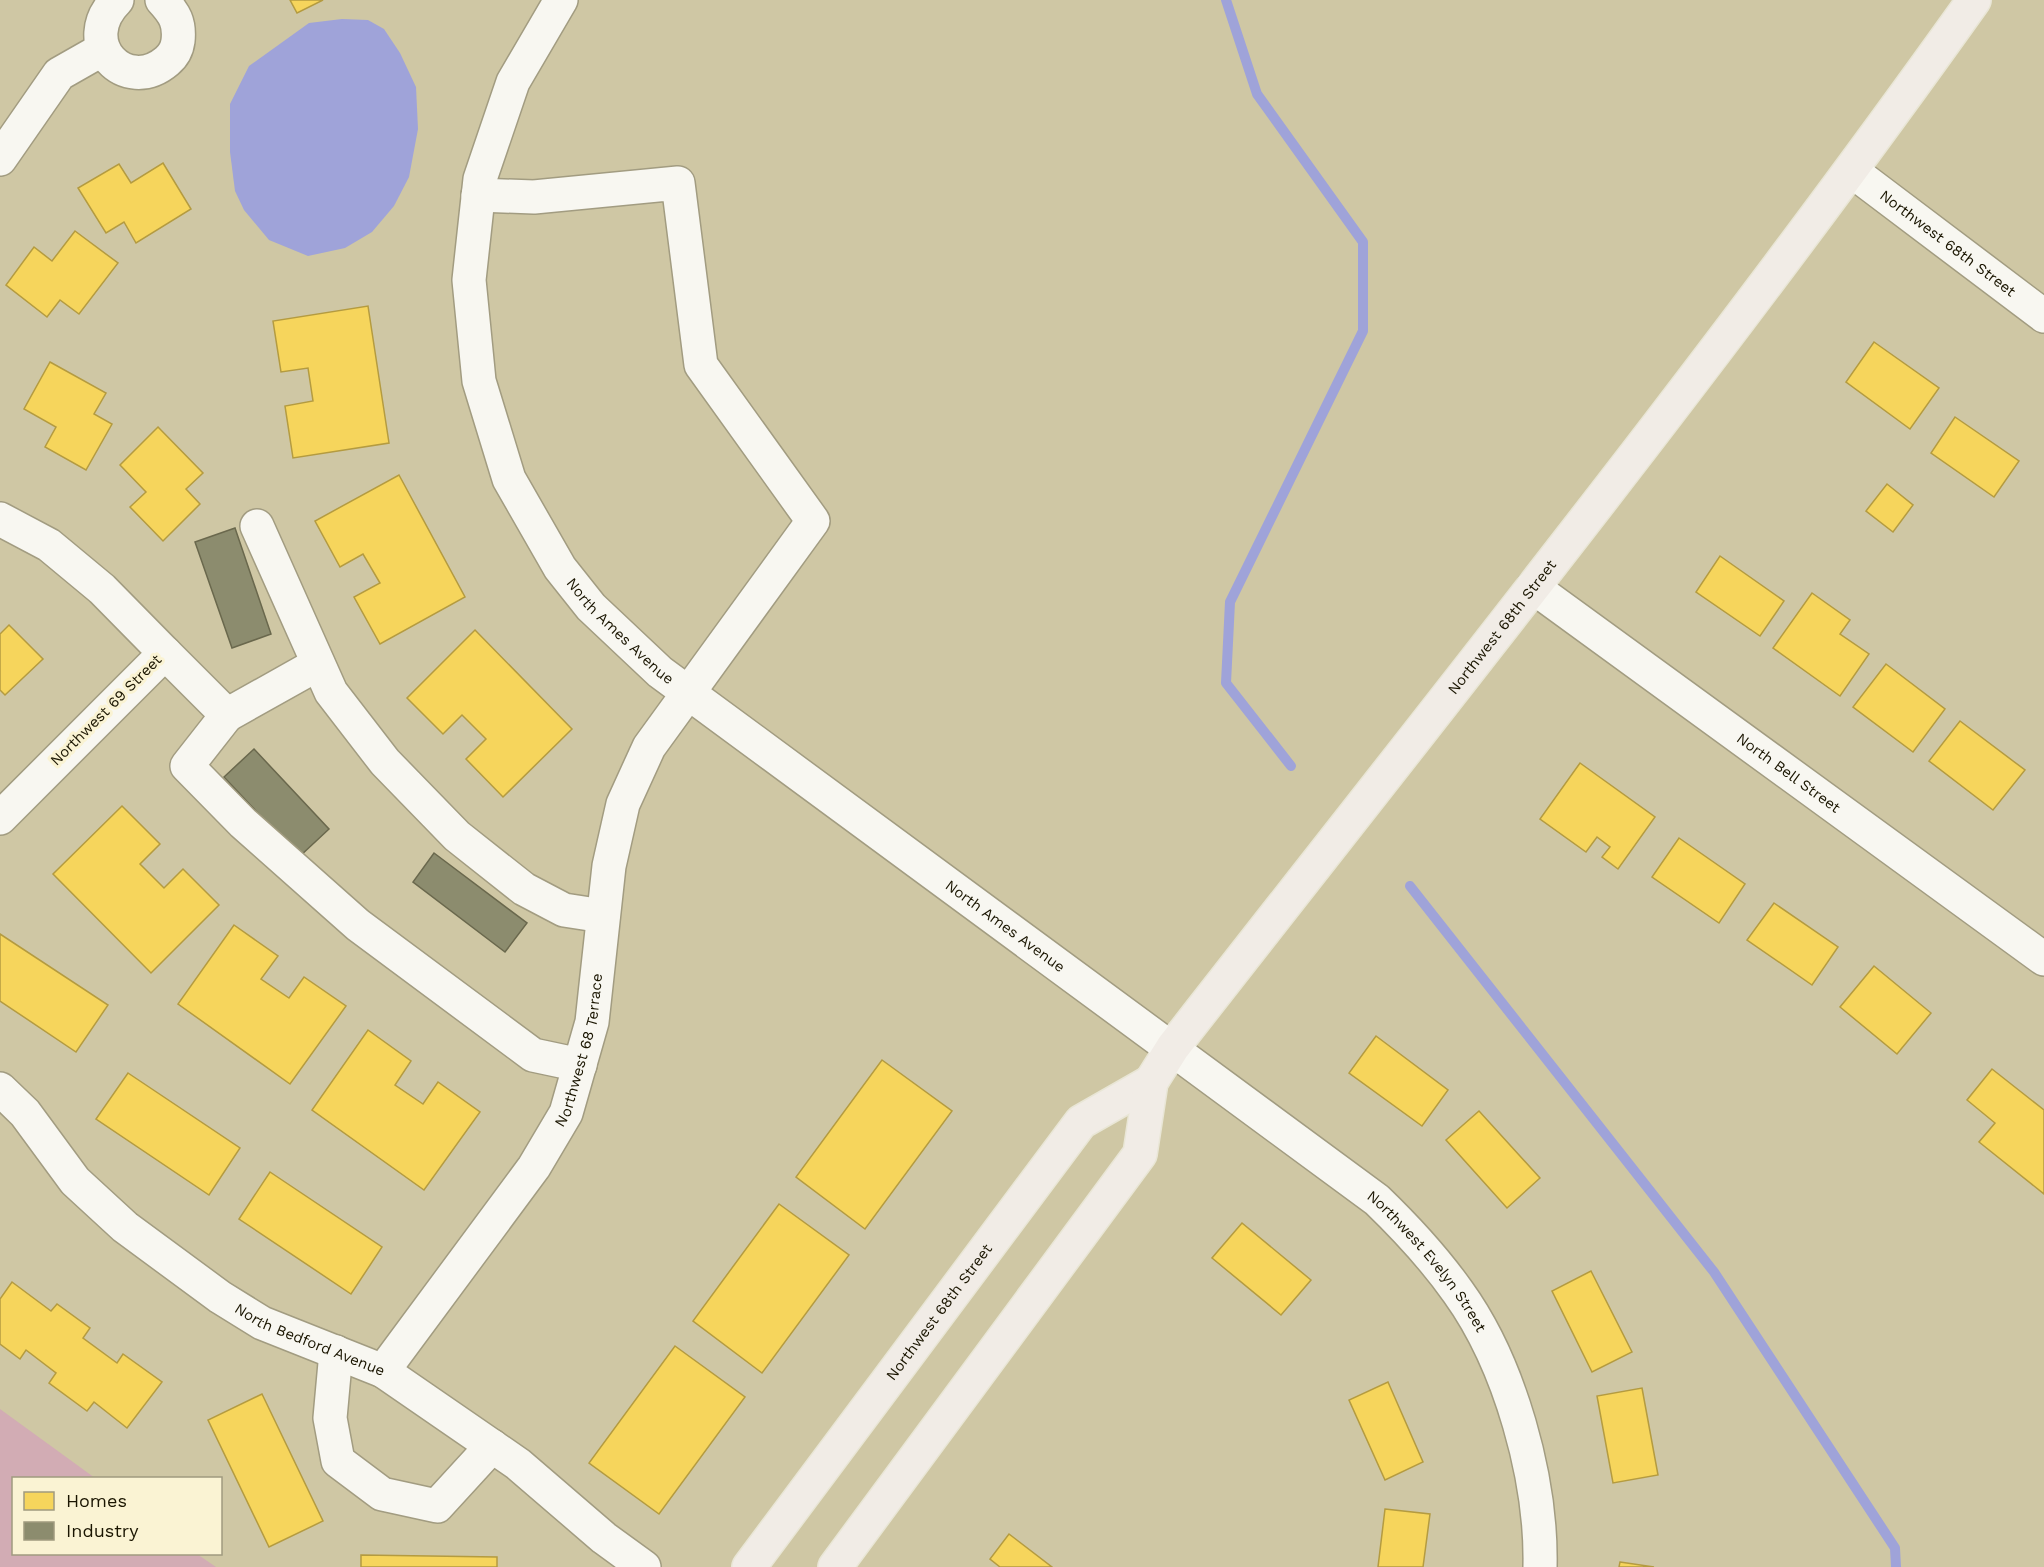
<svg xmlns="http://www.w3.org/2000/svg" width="2044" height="1567" viewBox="0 0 2044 1567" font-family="'Work Sans',sans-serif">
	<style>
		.green { fill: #d2acb4 }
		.water { fill: #9fa3d9 }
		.homes { fill: #f6d55c; stroke: #b49b40; stroke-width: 1.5 }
		.industry { fill: #8c8c6e; stroke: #6a684d; stroke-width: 1.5 }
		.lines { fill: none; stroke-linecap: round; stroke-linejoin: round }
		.stream { stroke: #9fa3d9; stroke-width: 10 }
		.minor-casing { stroke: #a29c81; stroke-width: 36 }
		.major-casing { stroke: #e9e6d6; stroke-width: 36 }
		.minor { stroke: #f8f7f1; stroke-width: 33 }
		.major { stroke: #f1ece6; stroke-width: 33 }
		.labels { text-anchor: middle; stroke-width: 6; stroke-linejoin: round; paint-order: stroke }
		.street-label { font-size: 15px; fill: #1a1500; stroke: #faf3d3 }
	</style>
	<rect width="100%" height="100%" fill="#cfc7a4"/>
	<polygon class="green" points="0,1409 95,1478 14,1478 14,1554 197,1554 216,1567 0,1567"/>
	<polygon class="water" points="342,19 368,20 384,29 400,53 416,87 418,129 409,177 394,206 372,232 345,248 308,256 269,240 244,210 235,191 230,152 230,104 249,66 309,23"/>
	<g class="homes">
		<polygon points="290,0 323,0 297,13"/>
		<polygon points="163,163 191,209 136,243 124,222 106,233 78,188 119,164 131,183"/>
		<polygon points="75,231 118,263 79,314 60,300 47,317 6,285 34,247 52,261"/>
		<polygon points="368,306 389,443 293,458 285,406 313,401 308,368 281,372 273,321"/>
		<polygon points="1874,342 1939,388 1910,429 1846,382"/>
		<polygon points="50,362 106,393 94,414 112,424 86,470 45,447 56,427 24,409"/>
		<polygon points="1955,417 2019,461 1994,497 1931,453"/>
		<polygon points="158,427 203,473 186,489 200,504 163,541 130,507 146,492 120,465"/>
		<polygon points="399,475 465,597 380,644 354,597 380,583 363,554 340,567 315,521"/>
		<polygon points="1887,484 1913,505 1893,532 1866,511"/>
		<polygon points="1720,556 1784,601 1760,636 1696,592"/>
		<polygon points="1812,593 1850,620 1840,634 1869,654 1840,696 1773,648"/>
		<polygon points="9,625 43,659 5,695 0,690 0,634"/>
		<polygon points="475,630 572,729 503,797 466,759 486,739 462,715 443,734 407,698"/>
		<polygon points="1886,664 1945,709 1913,752 1853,707"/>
		<polygon points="1960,721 2025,770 1993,810 1929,761"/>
		<polygon points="1580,763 1655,817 1618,869 1602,857 1610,847 1597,837 1586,852 1540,819"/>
		<polygon points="122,806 160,844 140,864 164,888 183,869 219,905 151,973 53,874"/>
		<polygon points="1679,838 1745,884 1719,923 1652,877"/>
		<polygon points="1774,903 1838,947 1812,985 1747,940"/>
		<polygon points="234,925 278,956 261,979 289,998 304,977 346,1006 290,1084 178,1004"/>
		<polygon points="0,934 108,1005 76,1052 0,1001"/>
		<polygon points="1874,966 1931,1013 1897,1054 1840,1007"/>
		<polygon points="368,1030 411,1061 395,1085 423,1104 438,1082 480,1112 424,1190 312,1110"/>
		<polygon points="1376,1036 1448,1090 1422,1126 1349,1073"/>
		<polygon points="882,1060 952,1111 865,1229 796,1177"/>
		<polygon points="1992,1069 2044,1110 2044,1194 1979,1142 1995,1123 1967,1100"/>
		<polygon points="128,1073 240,1148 209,1195 96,1119"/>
		<polygon points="1479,1111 1540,1178 1507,1208 1446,1140"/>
		<polygon points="270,1172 382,1247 351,1294 239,1219"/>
		<polygon points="779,1204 849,1255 762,1373 693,1321"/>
		<polygon points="1242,1223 1311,1280 1281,1315 1212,1258"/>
		<polygon points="1591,1271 1632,1352 1592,1372 1552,1291"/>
		<polygon points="12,1282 51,1311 57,1304 90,1328 83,1338 117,1363 123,1354 162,1382 127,1428 94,1402 87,1411 49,1383 56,1373 26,1350 20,1359 0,1344 0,1299"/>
		<polygon points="675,1346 745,1397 659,1514 589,1463"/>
		<polygon points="1388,1382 1423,1462 1385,1480 1349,1400"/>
		<polygon points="1642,1388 1658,1475 1613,1483 1597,1396"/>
		<polygon points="262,1394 323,1521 269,1547 208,1420"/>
		<polygon points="1385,1509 1430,1514 1423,1567 1378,1567"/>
		<polygon points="1009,1534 1052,1567 1000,1567 990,1559"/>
		<polygon points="361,1555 497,1557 497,1567 361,1567"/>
		<polygon points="1620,1562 1654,1567 1619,1567"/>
	</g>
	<g class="industry">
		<polygon points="235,528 271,634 232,648 195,542"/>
		<polygon points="254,749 329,829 299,857 224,777"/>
		<polygon points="434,853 527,923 505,952 413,882"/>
	</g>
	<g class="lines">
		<g class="stream">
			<polyline points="1226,0 1257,94 1363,242 1363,331 1230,602 1226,683 1291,766"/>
			<polyline points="1410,886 1714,1272 1895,1548 1896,1567"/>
		</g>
		<defs>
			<g id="minor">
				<path d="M 117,0 C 74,43 126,96 167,61 C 173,56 177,49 178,41 C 180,23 175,14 162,0"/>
				<path id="s1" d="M 561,0 L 513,82 L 480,179 L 469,280 L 479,381 L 509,479 L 560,568 L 591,607 L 660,672 L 1377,1200 C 1407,1229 1434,1258 1458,1292 C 1510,1364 1542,1479 1540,1567"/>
				<polyline points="0,159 59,74 103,49"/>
				<path id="s2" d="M 1852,171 L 2044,316"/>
				<polyline points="0,519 49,545 102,589 165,653 0,818"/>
				<polyline points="257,526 331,692 385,762 457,836 524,889 564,910 603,916"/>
				<path id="s3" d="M 1533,587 L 2044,959"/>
				<polyline points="165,653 227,715 187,766 243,823 358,925 533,1055 580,1065"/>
				<polyline points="227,715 318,664"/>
				<path id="s4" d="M 0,1089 L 25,1113 L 75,1181 L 125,1227 L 220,1297 L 262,1323 L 383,1371 L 518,1464 L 604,1538 L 644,1567"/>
				<polyline points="336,1352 330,1418 338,1461 382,1494 437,1506 492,1446"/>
				<path id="s5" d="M 383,1371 L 534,1167 L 566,1113 L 592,1022 L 609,866 L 623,804 L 649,747 L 813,521 L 701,365 L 678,183 L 534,197 L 478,195"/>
			</g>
			<g id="major">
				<path id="s6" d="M 749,1567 L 1081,1122 L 1151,1082"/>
				<path id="s7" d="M 835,1567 L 1140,1154 L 1151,1082 L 1173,1047 C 1443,701 1719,358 1974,0"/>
			</g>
		</defs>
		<use href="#minor" class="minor-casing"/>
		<use href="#major" class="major-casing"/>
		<use href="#minor" class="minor"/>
		<use href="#major" class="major"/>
	</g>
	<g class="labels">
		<g class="street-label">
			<text dy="5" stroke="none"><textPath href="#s2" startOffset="120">Northwest 68th Street</textPath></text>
			<text dy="5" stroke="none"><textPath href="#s7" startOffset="1161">Northwest 68th Street</textPath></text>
			<text dy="5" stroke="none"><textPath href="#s1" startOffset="693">North Ames Avenue</textPath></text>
			<text transform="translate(106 710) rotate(-45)" y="5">Northwest 69 Street</text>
			<text dy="5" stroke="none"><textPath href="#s3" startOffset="316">North Bell Street</textPath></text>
			<text dy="5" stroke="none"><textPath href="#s1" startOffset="1179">North Ames Avenue</textPath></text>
			<text dy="5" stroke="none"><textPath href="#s5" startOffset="381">Northwest 68 Terrace</textPath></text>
			<text dy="5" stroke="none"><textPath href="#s1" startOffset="1720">Northwest Evelyn Street</textPath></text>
			<text dy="5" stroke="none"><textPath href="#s6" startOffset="318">Northwest 68th Street</textPath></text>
			<text dy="5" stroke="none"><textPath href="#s4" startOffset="405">North Bedford Avenue</textPath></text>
		</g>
	</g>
	<rect x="12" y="1477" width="210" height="78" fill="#faf3d3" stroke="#a09a7f" stroke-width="1.5"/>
	<rect x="24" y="1492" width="30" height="18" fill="#f6d55c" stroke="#a09a7f" stroke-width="1.5"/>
	<text x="66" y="1507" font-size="18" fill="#1a1500">Homes</text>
	<rect x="24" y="1522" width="30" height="18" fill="#8c8c6e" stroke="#a09a7f" stroke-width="1.5"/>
	<text x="66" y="1537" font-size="18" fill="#1a1500">Industry</text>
</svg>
